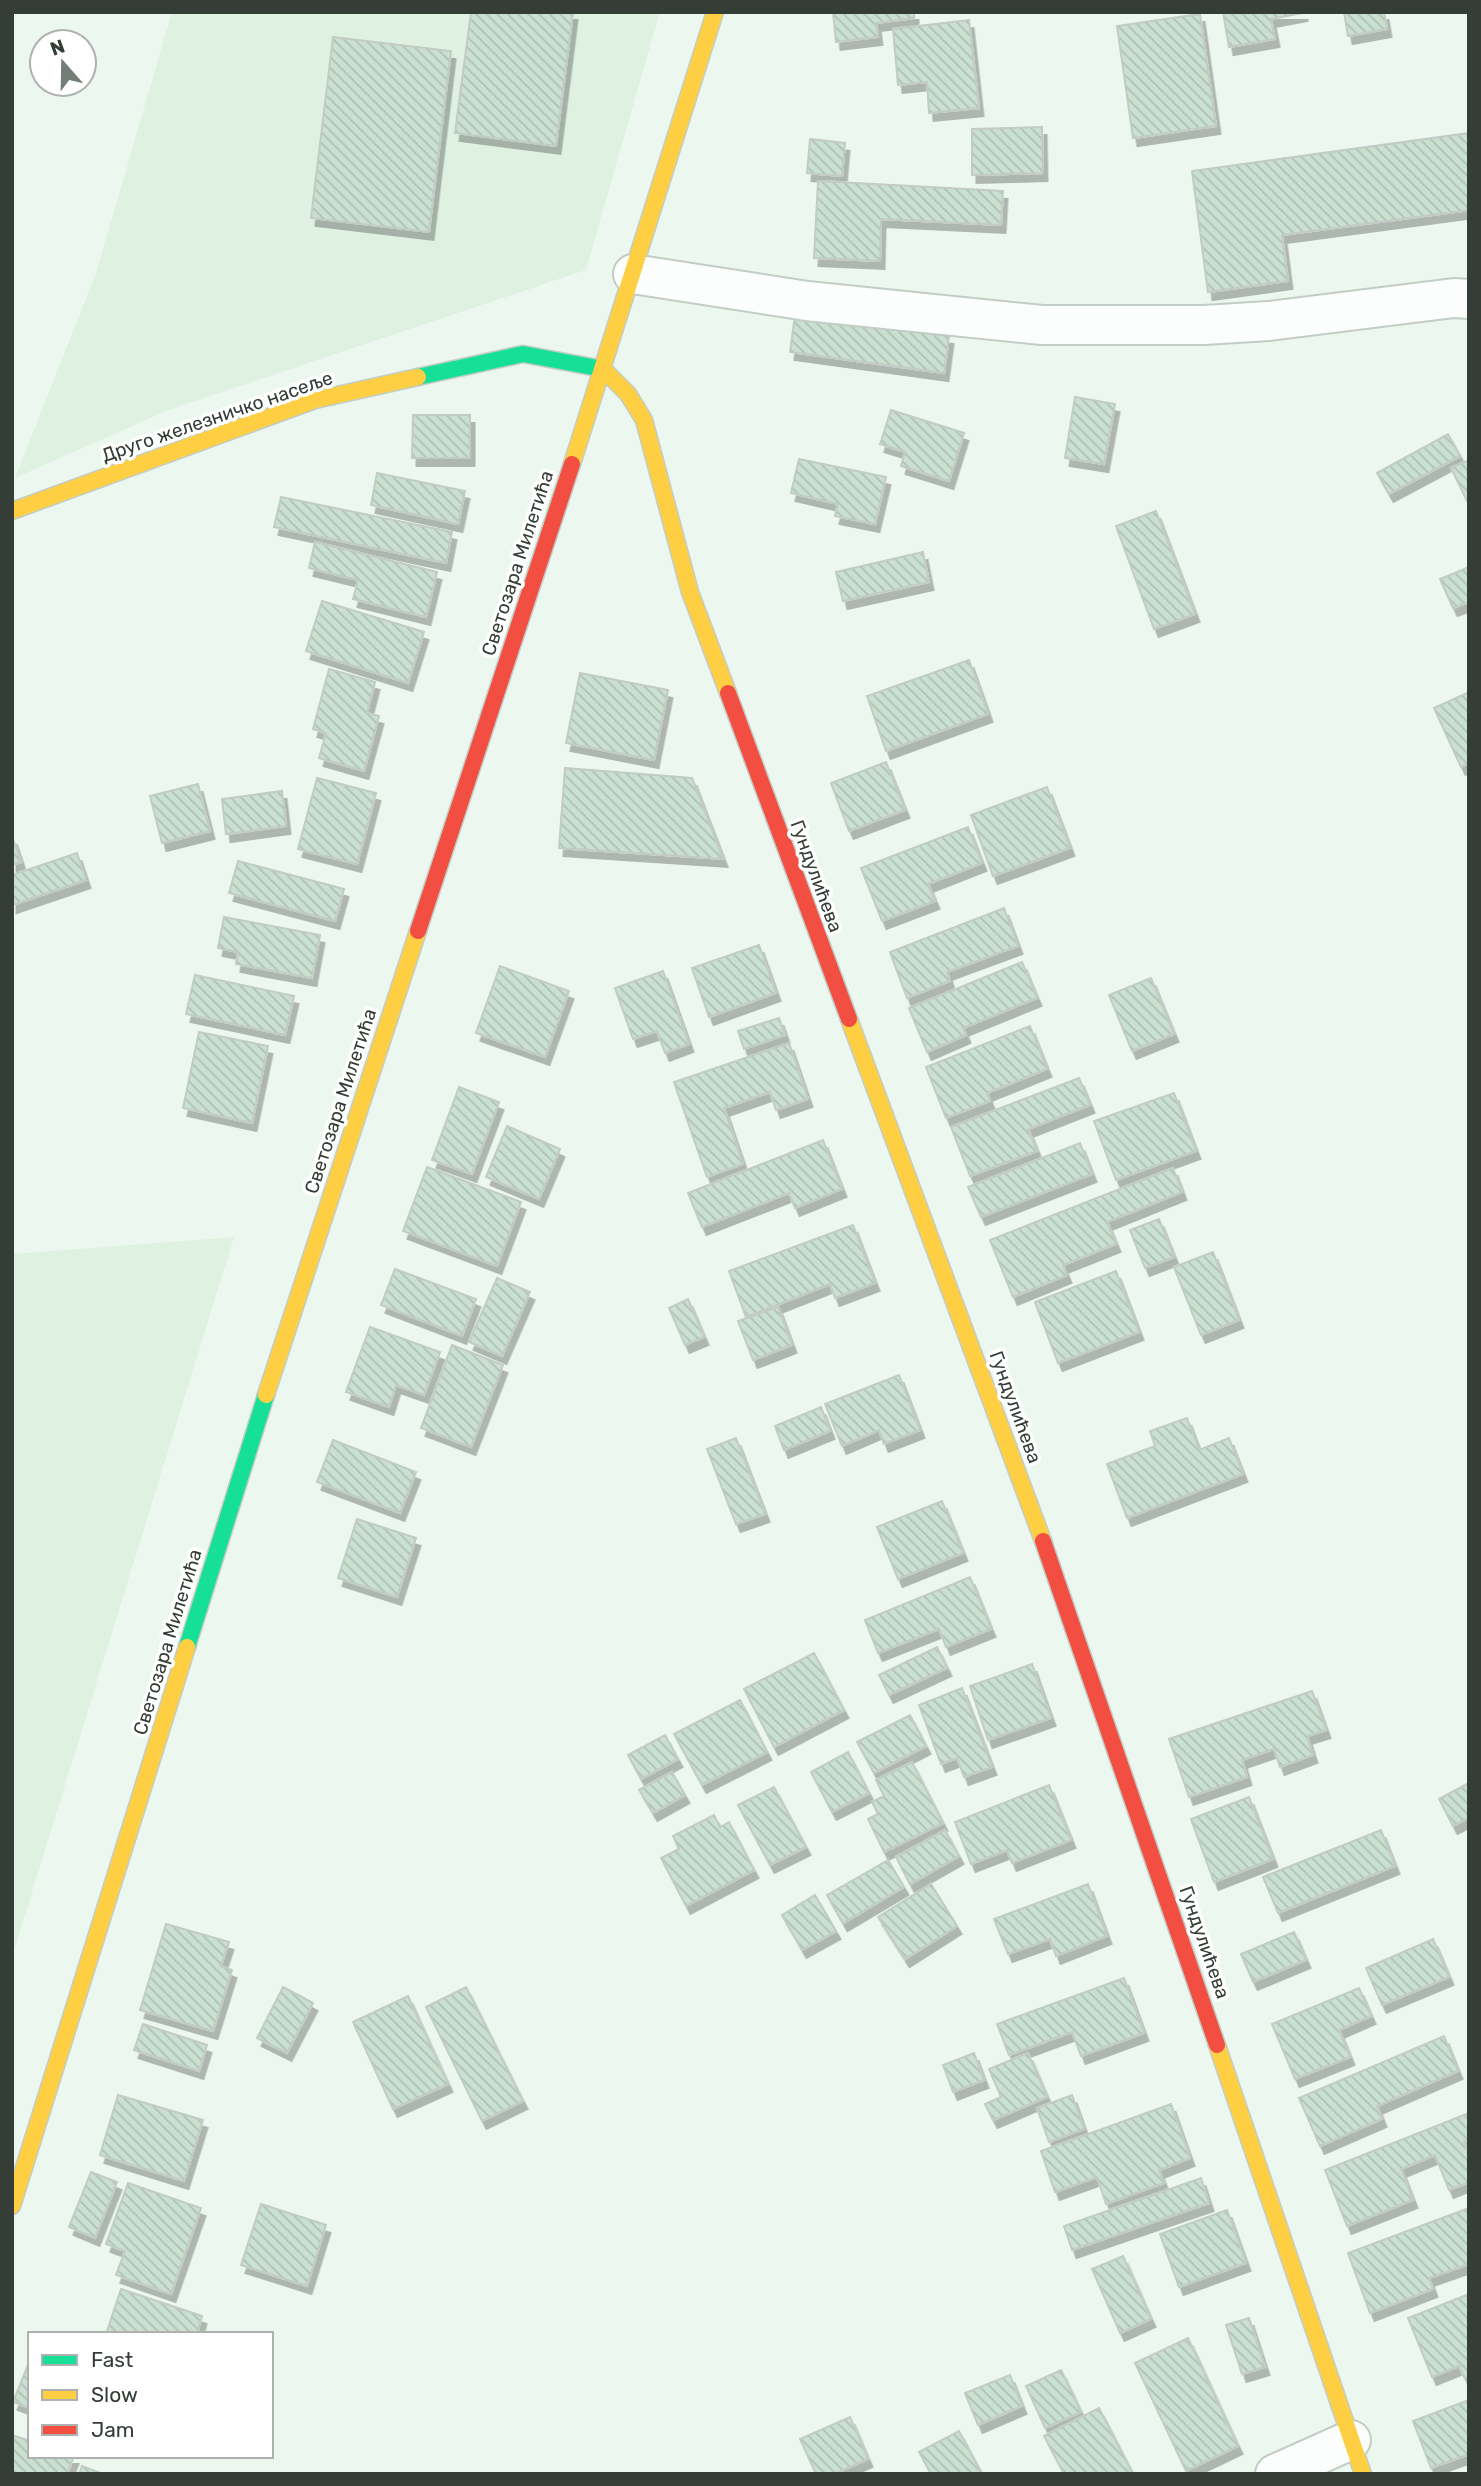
<svg xmlns="http://www.w3.org/2000/svg" width="1481" height="2486" viewBox="0 0 1481 2486" font-family="Rubik,sans-serif">
	<style>
		.built { fill: #dff2e2 }
		.building { fill: url(#building-back-hatch); stroke: #c2cbc4; stroke-width: 2; filter: url(#shadow) }
		.lines { fill: none; stroke-linecap: round; stroke-linejoin: round }
		.street-casing { stroke: #c3cdc6; stroke-width: 42 }
		.fast-casing { stroke: #c3cdc6; stroke-width: 19 }
		.slow-casing { stroke: #c3cdc6; stroke-width: 19 }
		.jam-casing { stroke: #c3cdc6; stroke-width: 19 }
		.street { stroke: #fcfefd; stroke-width: 38 }
		.fast { stroke: #16e098; stroke-width: 16 }
		.slow { stroke: #ffcf43; stroke-width: 16 }
		.jam { stroke: #f24e42; stroke-width: 16 }
		.labels { text-anchor: middle; stroke-width: 7; stroke-linejoin: round; paint-order: stroke }
		.street-label { font-size: 19px; fill: #343d36; stroke: #fff }
	</style>
	<defs>
		<pattern id="building-back-hatch" width="6" height="6" patternUnits="userSpaceOnUse" patternTransform="scale(1.75)"><rect width="6" height="6" fill="#cae0d1"/><path d="M-1 5l2 2M0 0l6 6M5-1l2 2" fill="none" stroke="#aec1b4"/></pattern>
		<filter id="shadow"><feDropShadow dx="4.5" dy="8" stdDeviation="0" flood-color="#0004"/></filter>
	</defs>
	<rect width="100%" height="100%" fill="#ecf8ef"/>
	<g class="built">
		<polygon points="172,12 660,12 586,270 171,409 15,478 96,273"/>
		<polygon points="234,1237 12,1957 12,1254"/>
	</g>
	<g class="building">
		<polygon points="471,12 573,12 556,146 455,133"/>
		<polygon points="833,12 914,12 914,18 876,23 878,37 836,42"/>
		<polygon points="1223,12 1303,12 1303,13 1271,19 1275,39 1229,47"/>
		<polygon points="1344,12 1384,12 1387,29 1348,36"/>
		<polygon points="1200,14 1216,126 1133,138 1117,26"/>
		<polygon points="969,20 979,108 929,113 927,82 898,85 893,29"/>
		<polygon points="333,37 451,51 429,232 311,218"/>
		<polygon points="1042,127 1043,173 972,175 972,129"/>
		<polygon points="1469,133 1469,210 1282,235 1288,281 1208,292 1192,171"/>
		<polygon points="810,139 845,143 842,176 807,173"/>
		<polygon points="818,181 1003,191 1001,225 881,219 880,261 814,258"/>
		<polygon points="795,315 949,336 944,373 790,352"/>
		<polygon points="1075,397 1115,404 1104,464 1065,458"/>
		<polygon points="891,410 964,433 949,481 901,466 905,452 880,444"/>
		<polygon points="413,415 470,415 470,458 412,458"/>
		<polygon points="1448,434 1460,456 1389,494 1377,473"/>
		<polygon points="799,459 886,477 875,524 835,516 838,504 791,493"/>
		<polygon points="1469,460 1469,505 1451,468"/>
		<polygon points="377,473 465,491 458,524 371,505"/>
		<polygon points="281,497 452,532 446,563 274,527"/>
		<polygon points="1156,511 1195,614 1154,629 1116,526"/>
		<polygon points="315,542 437,572 426,617 353,599 358,580 309,568"/>
		<polygon points="923,552 929,582 843,601 836,572"/>
		<polygon points="1469,567 1469,602 1453,608 1440,579"/>
		<polygon points="322,601 424,632 408,683 306,651"/>
		<polygon points="969,660 988,714 886,751 867,696"/>
		<polygon points="329,669 375,682 367,713 379,716 364,771 319,758 326,733 313,729"/>
		<polygon points="580,673 668,690 654,760 566,743"/>
		<polygon points="1469,692 1469,763 1461,767 1434,708"/>
		<polygon points="886,762 905,810 849,831 831,783"/>
		<polygon points="565,768 692,778 723,859 559,848"/>
		<polygon points="317,778 376,793 357,864 298,849"/>
		<polygon points="198,784 210,831 162,843 150,796"/>
		<polygon points="1047,787 1070,848 993,876 971,815"/>
		<polygon points="282,791 286,826 226,834 222,799"/>
		<polygon points="968,827 982,863 928,884 935,901 882,921 861,868"/>
		<polygon points="12,836 21,862 12,865"/>
		<polygon points="77,853 86,880 12,905 12,875"/>
		<polygon points="238,861 344,889 335,921 229,893"/>
		<polygon points="1004,908 1018,946 947,972 950,981 907,998 890,952"/>
		<polygon points="224,917 320,935 312,978 236,964 238,952 218,948"/>
		<polygon points="759,945 776,993 709,1017 692,968"/>
		<polygon points="1022,962 1037,998 963,1028 966,1035 927,1052 909,1008"/>
		<polygon points="500,966 569,991 545,1057 476,1033"/>
		<polygon points="663,971 689,1044 665,1053 657,1031 633,1039 615,988"/>
		<polygon points="195,975 294,996 285,1035 186,1014"/>
		<polygon points="1151,978 1174,1034 1132,1051 1109,995"/>
		<polygon points="779,1018 785,1035 744,1049 738,1031"/>
		<polygon points="1030,1026 1047,1069 987,1093 990,1101 946,1118 926,1067"/>
		<polygon points="199,1032 268,1046 252,1123 183,1108"/>
		<polygon points="789,1043 808,1099 776,1110 770,1092 724,1108 743,1164 707,1177 674,1082"/>
		<polygon points="1079,1078 1090,1105 1028,1129 1037,1151 970,1176 951,1127"/>
		<polygon points="459,1087 499,1102 472,1174 432,1160"/>
		<polygon points="1174,1093 1196,1151 1116,1180 1094,1121"/>
		<polygon points="507,1126 560,1149 539,1199 486,1177"/>
		<polygon points="823,1140 842,1189 795,1208 789,1193 702,1227 688,1193"/>
		<polygon points="1080,1143 1092,1174 981,1217 968,1187"/>
		<polygon points="427,1167 521,1202 497,1266 403,1231"/>
		<polygon points="1173,1168 1182,1192 1107,1222 1116,1244 1063,1265 1067,1275 1013,1297 990,1240"/>
		<polygon points="1159,1219 1174,1257 1145,1268 1130,1230"/>
		<polygon points="853,1225 875,1283 835,1298 830,1284 746,1317 729,1271"/>
		<polygon points="1213,1252 1239,1320 1201,1335 1174,1267"/>
		<polygon points="395,1269 476,1299 462,1336 381,1305"/>
		<polygon points="1116,1271 1139,1332 1058,1363 1035,1302"/>
		<polygon points="497,1278 530,1292 502,1356 469,1342"/>
		<polygon points="688,1299 704,1337 685,1345 669,1308"/>
		<polygon points="778,1307 792,1345 753,1360 738,1321"/>
		<polygon points="370,1327 440,1352 424,1395 396,1385 389,1407 346,1392"/>
		<polygon points="452,1345 503,1365 471,1447 421,1428"/>
		<polygon points="899,1375 920,1430 884,1444 879,1430 842,1446 825,1404"/>
		<polygon points="821,1407 830,1431 784,1450 775,1426"/>
		<polygon points="1187,1418 1199,1450 1229,1438 1243,1474 1127,1518 1107,1464 1155,1446 1150,1431"/>
		<polygon points="736,1438 765,1514 736,1524 707,1449"/>
		<polygon points="333,1440 416,1472 400,1513 317,1482"/>
		<polygon points="942,1501 963,1553 898,1579 877,1527"/>
		<polygon points="357,1519 416,1538 397,1597 338,1578"/>
		<polygon points="970,1577 991,1629 946,1647 939,1629 878,1653 865,1620"/>
		<polygon points="937,1647 947,1668 889,1695 879,1675"/>
		<polygon points="814,1653 844,1710 774,1747 744,1689"/>
		<polygon points="1032,1664 1051,1718 988,1740 970,1686"/>
		<polygon points="962,1688 992,1767 964,1777 957,1758 941,1764 919,1705"/>
		<polygon points="1312,1691 1326,1730 1307,1736 1313,1755 1280,1767 1274,1749 1242,1760 1247,1777 1189,1797 1169,1739"/>
		<polygon points="740,1700 767,1752 702,1785 674,1734"/>
		<polygon points="910,1715 926,1746 874,1773 857,1742"/>
		<polygon points="665,1735 678,1759 641,1779 628,1755"/>
		<polygon points="848,1752 869,1793 832,1812 811,1772"/>
		<polygon points="912,1762 943,1823 884,1852 868,1819 878,1814 872,1802 884,1796 876,1780"/>
		<polygon points="672,1772 685,1795 653,1813 639,1790"/>
		<polygon points="1469,1783 1469,1818 1453,1826 1439,1799"/>
		<polygon points="1049,1785 1071,1840 1012,1863 1007,1850 971,1864 955,1822"/>
		<polygon points="774,1787 806,1847 770,1865 738,1805"/>
		<polygon points="1249,1797 1273,1859 1214,1882 1191,1819"/>
		<polygon points="714,1815 720,1827 729,1822 754,1870 686,1906 661,1858 679,1849 673,1836"/>
		<polygon points="945,1830 959,1856 910,1884 896,1857"/>
		<polygon points="1381,1830 1395,1866 1278,1913 1263,1877"/>
		<polygon points="888,1860 904,1887 843,1923 827,1895"/>
		<polygon points="931,1884 957,1926 905,1959 878,1917"/>
		<polygon points="1088,1884 1107,1936 1056,1956 1050,1939 1008,1954 994,1919"/>
		<polygon points="815,1895 836,1931 802,1950 782,1915"/>
		<polygon points="166,1924 229,1942 221,1966 232,1970 213,2031 140,2010"/>
		<polygon points="1294,1932 1306,1960 1253,1982 1241,1954"/>
		<polygon points="1433,1939 1449,1977 1382,2005 1366,1968"/>
		<polygon points="1124,1978 1144,2033 1081,2056 1072,2032 1009,2055 997,2024"/>
		<polygon points="283,1987 313,2003 287,2053 257,2038"/>
		<polygon points="466,1987 523,2101 482,2121 426,2007"/>
		<polygon points="1359,1988 1371,2016 1339,2030 1350,2057 1295,2079 1272,2024"/>
		<polygon points="408,1996 448,2084 393,2109 353,2022"/>
		<polygon points="143,2024 207,2045 199,2071 134,2050"/>
		<polygon points="1444,2036 1458,2071 1377,2106 1382,2119 1320,2146 1299,2098"/>
		<polygon points="974,2053 984,2080 953,2092 943,2065"/>
		<polygon points="1028,2053 1047,2097 993,2120 985,2104 1001,2097 989,2069"/>
		<polygon points="118,2095 203,2120 184,2181 100,2155"/>
		<polygon points="1072,2095 1084,2129 1049,2142 1037,2108"/>
		<polygon points="1171,2104 1190,2158 1159,2170 1164,2183 1106,2204 1097,2177 1055,2192 1041,2151"/>
		<polygon points="1469,2113 1469,2140 1464,2142 1469,2155 1469,2182 1449,2190 1435,2155 1401,2169 1413,2200 1347,2226 1325,2170"/>
		<polygon points="91,2172 117,2182 95,2238 69,2227"/>
		<polygon points="1201,2178 1209,2203 1072,2250 1064,2226"/>
		<polygon points="128,2183 201,2208 171,2294 116,2275 125,2251 106,2244"/>
		<polygon points="261,2204 326,2225 307,2286 241,2265"/>
		<polygon points="1469,2208 1469,2264 1429,2278 1433,2289 1370,2313 1348,2253"/>
		<polygon points="1227,2210 1246,2263 1179,2287 1160,2234"/>
		<polygon points="1123,2256 1151,2319 1120,2333 1092,2269"/>
		<polygon points="121,2289 202,2316 197,2334 106,2334"/>
		<polygon points="1469,2294 1469,2375 1464,2377 1459,2366 1432,2377 1408,2318"/>
		<polygon points="1249,2318 1265,2367 1242,2374 1226,2325"/>
		<polygon points="1188,2338 1238,2446 1186,2471 1135,2363"/>
		<polygon points="30,2360 30,2408 13,2402"/>
		<polygon points="1061,2370 1081,2412 1045,2428 1026,2386"/>
		<polygon points="1010,2375 1022,2406 978,2425 965,2393"/>
		<polygon points="1466,2401 1469,2408 1469,2454 1431,2468 1413,2421"/>
		<polygon points="1099,2408 1133,2474 1064,2474 1044,2436"/>
		<polygon points="850,2417 868,2459 834,2474 816,2474 800,2439"/>
		<polygon points="959,2431 982,2474 931,2474 919,2452"/>
		<polygon points="12,2435 30,2441 30,2456 74,2456 67,2474 12,2474"/>
		<polygon points="82,2466 103,2474 79,2474"/>
	</g>
	<g class="lines">
		<defs>
			<g id="street">
				<polyline points="633,274 807,301 1042,325 1204,325 1269,321 1454,298 1469,299"/>
				<polyline points="1275,2474 1351,2440"/>
			</g>
			<g id="fast">
				<polyline points="418,377 523,354 603,369"/>
				<polyline points="187,1647 266,1395"/>
			</g>
			<g id="slow">
				<polyline points="603,369 628,394 644,420 690,592 728,693"/>
				<polyline points="572,464 715,12"/>
				<polyline points="12,511 315,400 418,377"/>
				<polyline points="849,1019 1043,1541"/>
				<polyline points="266,1395 418,931"/>
				<polyline points="1217,2045 1363,2474"/>
				<polyline points="12,2206 187,1647"/>
			</g>
			<g id="jam">
				<polyline points="728,693 849,1019"/>
				<polyline points="418,931 572,464"/>
				<polyline points="1043,1541 1217,2045"/>
			</g>
		</defs>
		<use href="#street" class="street-casing"/>
		<use href="#fast" class="fast-casing"/>
		<use href="#slow" class="slow-casing"/>
		<use href="#jam" class="jam-casing"/>
		<use href="#street" class="street"/>
		<use href="#fast" class="fast"/>
		<use href="#slow" class="slow"/>
		<use href="#jam" class="jam"/>
	</g>
	<g class="labels">
		<g class="street-label">
			<text transform="translate(217 416) rotate(-19)" y="7">Друго железничко насеље</text>
			<text transform="translate(517 563) rotate(-72)" y="7">Светозара Милетића</text>
			<text transform="translate(817 876) rotate(70)" y="7">Гундулићева</text>
			<text transform="translate(340 1101) rotate(-72)" y="7">Светозара Милетића</text>
			<text transform="translate(1016 1407) rotate(70)" y="7">Гундулићева</text>
			<text transform="translate(167 1642) rotate(-73)" y="7">Светозара Милетића</text>
			<text transform="translate(1205 1942) rotate(71)" y="7">Гундулићева</text>
		</g>
	</g>
	<rect width="1481" height="2486" fill="none" stroke="#343d36" stroke-width="28"/>
	<rect x="28" y="2332" width="245" height="126" fill="#ffffff" stroke="#aeb1af" stroke-width="2"/>
	<rect x="42" y="2355" width="35" height="10" fill="#16e098" stroke="#aeb1af" stroke-width="2"/>
	<text x="91" y="2367" font-size="21" fill="#343d36">Fast</text>
	<rect x="42" y="2390" width="35" height="10" fill="#ffcf43" stroke="#aeb1af" stroke-width="2"/>
	<text x="91" y="2402" font-size="21" fill="#343d36">Slow</text>
	<rect x="42" y="2425" width="35" height="10" fill="#f24e42" stroke="#aeb1af" stroke-width="2"/>
	<text x="91" y="2437" font-size="21" fill="#343d36">Jam</text>
	<g transform="translate(63 63) rotate(340)"><circle r="33" fill="#ffffff" stroke="#aeb1af" stroke-width="2"/>
	<path d="M0-5L12 26L0 18L-12 26Z" fill="#747e77"/>
	<text y="-10" font-size="19" font-weight="bold" text-anchor="middle" fill="#343d36">N</text>
	</g>
</svg>
